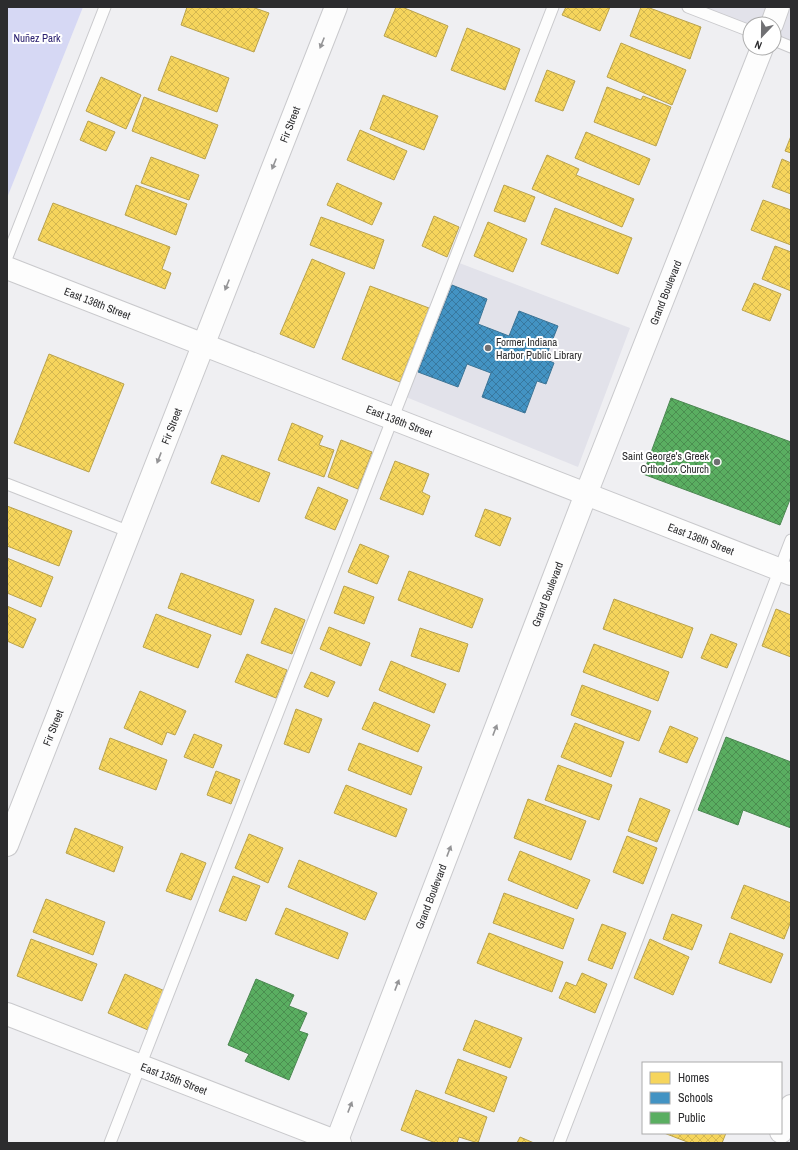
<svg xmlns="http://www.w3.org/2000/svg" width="798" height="1150" viewBox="0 0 798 1150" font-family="'Archivo Narrow',sans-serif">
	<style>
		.built { fill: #e2e2ea }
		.green { fill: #d6d8f4 }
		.homes { fill: url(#homes-cross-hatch); stroke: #b9a24e }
		.schools { fill: url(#schools-cross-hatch); stroke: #3c7496 }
		.public { fill: url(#public-cross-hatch); stroke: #4c8752 }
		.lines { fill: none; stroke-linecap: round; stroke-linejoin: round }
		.service-casing { stroke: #c9c9cc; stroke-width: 13 }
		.minor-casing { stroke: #c9c9cc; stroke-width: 24 }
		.service { stroke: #fdfdfd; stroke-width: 11 }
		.minor { stroke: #fdfdfd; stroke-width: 22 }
		.oneway { fill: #949496 }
		.poi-dot { fill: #707073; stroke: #fff; stroke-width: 1.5 }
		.labels { text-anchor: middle; stroke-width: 4; stroke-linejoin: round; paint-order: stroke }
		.park-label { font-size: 11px; fill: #2b2170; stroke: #fff }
		.street-label { font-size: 11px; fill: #2c2c2e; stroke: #fff }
		.poi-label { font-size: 11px; fill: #2c2c2e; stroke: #fff; text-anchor: start }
	</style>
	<defs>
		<pattern id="homes-cross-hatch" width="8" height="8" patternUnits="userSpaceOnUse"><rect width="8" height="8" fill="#f6d55c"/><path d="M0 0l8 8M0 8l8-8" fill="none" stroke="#d3b750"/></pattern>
		<pattern id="schools-cross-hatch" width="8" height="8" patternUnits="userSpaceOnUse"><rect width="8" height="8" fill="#4393c3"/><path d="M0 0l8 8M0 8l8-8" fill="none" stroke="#38789f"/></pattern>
		<pattern id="public-cross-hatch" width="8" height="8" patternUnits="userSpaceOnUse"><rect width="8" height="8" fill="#5aae61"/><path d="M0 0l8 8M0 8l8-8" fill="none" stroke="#4b8e50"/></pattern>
	</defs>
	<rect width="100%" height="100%" fill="#efeff2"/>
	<g class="built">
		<polygon points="688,7 791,7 791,47 774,41 774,24 750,24 750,31"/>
		<polygon points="454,261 630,328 578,467 401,395"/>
	</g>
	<polygon class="green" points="7,7 83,7 7,198"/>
	<g class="homes">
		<polygon points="187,7 252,7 269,13 254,52 181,25"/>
		<polygon points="396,7 402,7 448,26 436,57 384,36"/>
		<polygon points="566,7 610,7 600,31 562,15"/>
		<polygon points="641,7 647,7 701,27 690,59 630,36"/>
		<polygon points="467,28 520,49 505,90 451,70"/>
		<polygon points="621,43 686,70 672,105 607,77"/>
		<polygon points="171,56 229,78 217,112 158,90"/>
		<polygon points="547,70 575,81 563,111 535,101"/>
		<polygon points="101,77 141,95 126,129 86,111"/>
		<polygon points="607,87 641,100 643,96 671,107 656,146 594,122"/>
		<polygon points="383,95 438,116 424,150 370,129"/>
		<polygon points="144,97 218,125 205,159 132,131"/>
		<polygon points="88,121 115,132 106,151 80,140"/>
		<polygon points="360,130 407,151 394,180 347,160"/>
		<polygon points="586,132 650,159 639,185 575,158"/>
		<polygon points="791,136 791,153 785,151"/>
		<polygon points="547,155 579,169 576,175 634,199 622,227 532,189"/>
		<polygon points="151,157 199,175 189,200 141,183"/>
		<polygon points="782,159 791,163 791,194 772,187"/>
		<polygon points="337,183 382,203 372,225 327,205"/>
		<polygon points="136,185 187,204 176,235 125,215"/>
		<polygon points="504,185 535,197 525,222 494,211"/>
		<polygon points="763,200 791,210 791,245 751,230"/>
		<polygon points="53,203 170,247 162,269 171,273 165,289 38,240"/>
		<polygon points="555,208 632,238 618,274 541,244"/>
		<polygon points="434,216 459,227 447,257 422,246"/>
		<polygon points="321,217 384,240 374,269 310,245"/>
		<polygon points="488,222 527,239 513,272 474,256"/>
		<polygon points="775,246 791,252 791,291 762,279"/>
		<polygon points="312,259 345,273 314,348 280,334"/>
		<polygon points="754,283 781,294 770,321 742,310"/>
		<polygon points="370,286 429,308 400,382 342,359"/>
		<polygon points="49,354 124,384 89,472 14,443"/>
		<polygon points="292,423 323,436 319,445 334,450 324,477 278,460"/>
		<polygon points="341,440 372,452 358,489 328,477"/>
		<polygon points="222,455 270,473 259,502 211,483"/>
		<polygon points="395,461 429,474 422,492 430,496 423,515 380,499"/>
		<polygon points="318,487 348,500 335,530 305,518"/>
		<polygon points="7,506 72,531 59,566 7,546"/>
		<polygon points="485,509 511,518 500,546 475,536"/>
		<polygon points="360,544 389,556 377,584 348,572"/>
		<polygon points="7,558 53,577 41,607 7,593"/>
		<polygon points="409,571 483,599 472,628 398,600"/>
		<polygon points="181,573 254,600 241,635 168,608"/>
		<polygon points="344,586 374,597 364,624 334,613"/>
		<polygon points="614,599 693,628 682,658 603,629"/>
		<polygon points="7,606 36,619 23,648 7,641"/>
		<polygon points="275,608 305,620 292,654 261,643"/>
		<polygon points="776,609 791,615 791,657 762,646"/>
		<polygon points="156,614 211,635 198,668 143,647"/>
		<polygon points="329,627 370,643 361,666 320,649"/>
		<polygon points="420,628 468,644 459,672 411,656"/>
		<polygon points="711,634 737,644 727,668 701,658"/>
		<polygon points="594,644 669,672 658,701 583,672"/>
		<polygon points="247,654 287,670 276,698 235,682"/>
		<polygon points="391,661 446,684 434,713 379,690"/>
		<polygon points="311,672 335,682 328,697 304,687"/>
		<polygon points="582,685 651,711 639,741 571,715"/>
		<polygon points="140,691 186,711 175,735 167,732 162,745 124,728"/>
		<polygon points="374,702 430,725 418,752 362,729"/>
		<polygon points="296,709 322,719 309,753 284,744"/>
		<polygon points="575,723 624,742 611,777 561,757"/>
		<polygon points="670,726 698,738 687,763 659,752"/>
		<polygon points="194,734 222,745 213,768 184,757"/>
		<polygon points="110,738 167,760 156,790 99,769"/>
		<polygon points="359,743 422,767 411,795 348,770"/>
		<polygon points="558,765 612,785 599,820 545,800"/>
		<polygon points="216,771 240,780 231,804 207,795"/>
		<polygon points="346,785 407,809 396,837 334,813"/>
		<polygon points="640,798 670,810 657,842 628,831"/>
		<polygon points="528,799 586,821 571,860 514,838"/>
		<polygon points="75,828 123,847 114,872 66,853"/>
		<polygon points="249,834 283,848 268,883 235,868"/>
		<polygon points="627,836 657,848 643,884 613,872"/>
		<polygon points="520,851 590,880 577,909 508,880"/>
		<polygon points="181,853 206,863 191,900 166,891"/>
		<polygon points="299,860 377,893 365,920 288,887"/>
		<polygon points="233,876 260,886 246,921 219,911"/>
		<polygon points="744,885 791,903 791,921 784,939 731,918"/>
		<polygon points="504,893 574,919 563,949 493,923"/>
		<polygon points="46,899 105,922 93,955 33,932"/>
		<polygon points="286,908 348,933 338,959 275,934"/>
		<polygon points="672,914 702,925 692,950 663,939"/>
		<polygon points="602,924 626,933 612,969 588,960"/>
		<polygon points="489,933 563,962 552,992 477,963"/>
		<polygon points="730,933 783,954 771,983 719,963"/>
		<polygon points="31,939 97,964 82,1001 17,976"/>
		<polygon points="650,939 689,957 673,995 634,978"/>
		<polygon points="582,973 607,984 595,1013 559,998 566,982 576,986"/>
		<polygon points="125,974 165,991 148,1030 108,1013"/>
		<polygon points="475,1020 522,1038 510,1068 463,1050"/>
		<polygon points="458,1059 507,1077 494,1112 445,1093"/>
		<polygon points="416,1090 487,1117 478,1143 459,1137 457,1143 436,1143 401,1130"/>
		<polygon points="664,1133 726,1133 722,1143 690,1143"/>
		<polygon points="520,1137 534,1143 517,1143"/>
	</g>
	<polygon class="schools" points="452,285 487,299 478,324 509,336 519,311 558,326 545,359 554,363 546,384 537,381 525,413 482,397 491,373 467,364 458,387 418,372"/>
	<g class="public">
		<polygon points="671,398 791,442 791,497 780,525 643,474"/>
		<polygon points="726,737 791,762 791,828 743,810 738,825 698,810"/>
		<polygon points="256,979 294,995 289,1006 307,1013 299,1031 308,1034 289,1080 245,1061 249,1054 228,1045"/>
	</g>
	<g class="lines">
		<defs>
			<g id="service">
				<polyline points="688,7 750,31"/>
				<polyline points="774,40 791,47"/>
				<polyline points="7,257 105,7"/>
				<polyline points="7,484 130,532"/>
				<polyline points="110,1143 553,7"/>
				<polyline points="559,1143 791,540"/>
			</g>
			<g id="minor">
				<polyline points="772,24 778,7"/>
				<path id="s1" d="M 7,268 L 791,574"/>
				<path id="s2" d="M 7,845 L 336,7"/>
				<path id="s3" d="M 7,1014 L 340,1143"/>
				<polyline points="781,1132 791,1106"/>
				<path id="s4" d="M 336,1143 L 586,494 L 762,48"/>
			</g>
		</defs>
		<use href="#service" class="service-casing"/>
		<use href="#minor" class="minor-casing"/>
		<use href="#service" class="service"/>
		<use href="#minor" class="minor"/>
	</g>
	<defs><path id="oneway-solid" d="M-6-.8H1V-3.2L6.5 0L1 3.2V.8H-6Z"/></defs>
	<g class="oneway">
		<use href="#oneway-solid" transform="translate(322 43) rotate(112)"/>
		<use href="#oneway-solid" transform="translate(274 164) rotate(112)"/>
		<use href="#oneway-solid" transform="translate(227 285) rotate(112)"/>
		<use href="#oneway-solid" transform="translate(159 458) rotate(111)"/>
		<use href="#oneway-solid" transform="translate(495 730) rotate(-69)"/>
		<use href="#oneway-solid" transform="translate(449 851) rotate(-69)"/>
		<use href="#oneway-solid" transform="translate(397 985) rotate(-69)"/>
		<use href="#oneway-solid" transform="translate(350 1107) rotate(-69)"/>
	</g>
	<g class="poi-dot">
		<circle cx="488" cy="348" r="4"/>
		<circle cx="717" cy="462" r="4"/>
	</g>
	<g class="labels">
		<g class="park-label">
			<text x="37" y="42">Nuñez Park</text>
		</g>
		<g class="street-label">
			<text dy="4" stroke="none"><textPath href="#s2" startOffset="774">Fir Street</textPath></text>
			<text dy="4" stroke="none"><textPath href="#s4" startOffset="912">Grand Boulevard</textPath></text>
			<text dy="4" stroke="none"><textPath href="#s1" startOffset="97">East 136th Street</textPath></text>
			<text dy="4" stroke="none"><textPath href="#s1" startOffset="421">East 136th Street</textPath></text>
			<text dy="4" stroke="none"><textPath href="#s2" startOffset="450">Fir Street</textPath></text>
			<text dy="4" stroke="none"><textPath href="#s1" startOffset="745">East 136th Street</textPath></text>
			<text dy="4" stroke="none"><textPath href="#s4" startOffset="588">Grand Boulevard</textPath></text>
			<text dy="4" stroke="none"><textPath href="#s2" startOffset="126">Fir Street</textPath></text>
			<text dy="4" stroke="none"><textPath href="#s4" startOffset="264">Grand Boulevard</textPath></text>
			<text dy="4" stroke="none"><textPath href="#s3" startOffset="179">East 135th Street</textPath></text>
		</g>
		<g class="poi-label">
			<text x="496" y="346">Former Indiana<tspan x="496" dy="13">Harbor Public Library</tspan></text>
			<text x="709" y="460" text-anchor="end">Saint George's Greek<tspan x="709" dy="13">Orthodox Church</tspan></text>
		</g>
	</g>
	<rect width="798" height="1150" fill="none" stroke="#2c2c2e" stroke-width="16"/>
	<rect x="642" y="1062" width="140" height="72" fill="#ffffff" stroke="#ababab"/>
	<rect x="650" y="1072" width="20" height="12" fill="#f6d55c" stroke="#ababab"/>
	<text x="678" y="1082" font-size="12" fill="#2c2c2e">Homes</text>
	<rect x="650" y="1092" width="20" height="12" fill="#4393c3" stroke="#ababab"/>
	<text x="678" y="1102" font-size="12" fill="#2c2c2e">Schools</text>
	<rect x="650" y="1112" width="20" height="12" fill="#5aae61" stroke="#ababab"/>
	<text x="678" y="1122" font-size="12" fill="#2c2c2e">Public</text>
	<g transform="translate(762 36) rotate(202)"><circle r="19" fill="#ffffff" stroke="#ababab"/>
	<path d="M0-3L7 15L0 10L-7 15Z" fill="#707073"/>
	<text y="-6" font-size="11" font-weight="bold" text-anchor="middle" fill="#2c2c2e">N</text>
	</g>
</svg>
